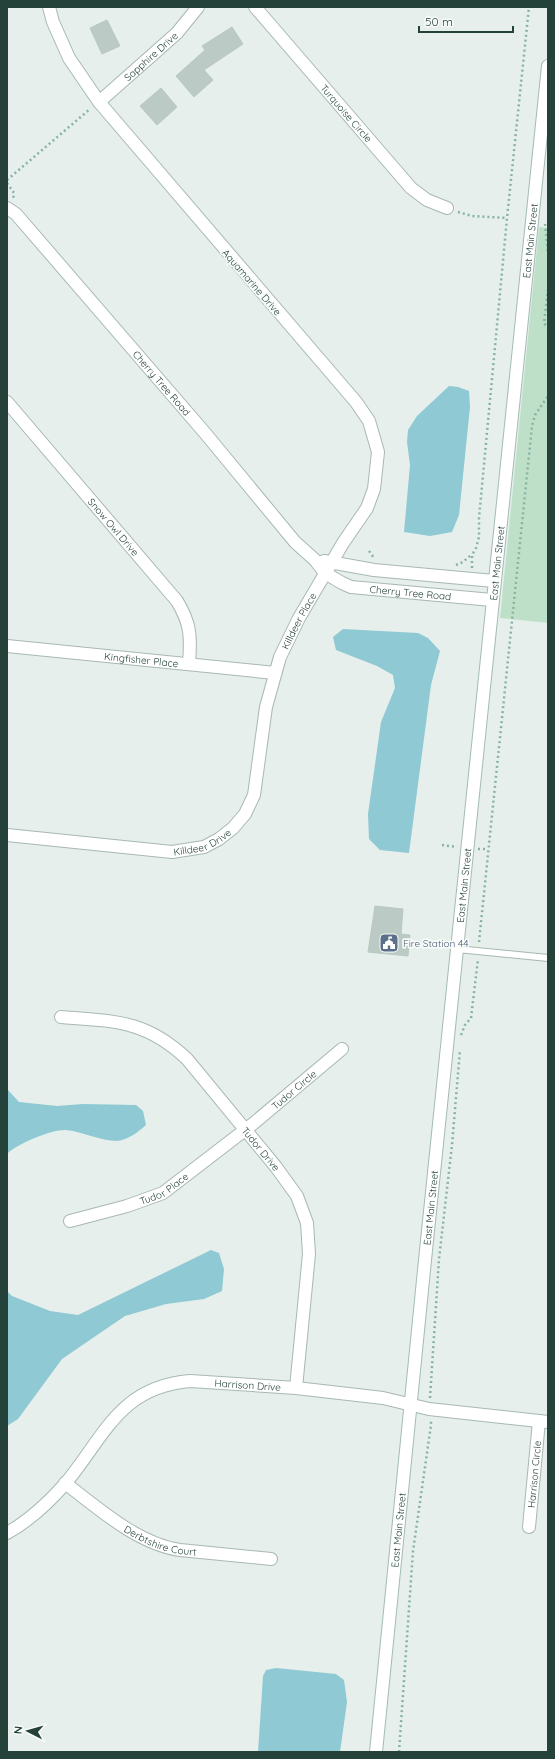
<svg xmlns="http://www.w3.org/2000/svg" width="555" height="1759" viewBox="0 0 555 1759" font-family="Quicksand,sans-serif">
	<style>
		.green { fill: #bfe0c8 }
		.water { fill: #8ec9d4 }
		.building { fill: #bbcac4; stroke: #b8c9c2 }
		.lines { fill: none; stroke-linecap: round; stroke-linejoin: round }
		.lane-casing { stroke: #a8b8b2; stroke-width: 8 }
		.street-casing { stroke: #a8b8b2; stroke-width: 14 }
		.secondary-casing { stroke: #a4bbb3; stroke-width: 14 }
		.path { stroke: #86b3a5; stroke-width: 2.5; stroke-dasharray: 2 3; stroke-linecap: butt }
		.lane { stroke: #fff; stroke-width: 6 }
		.street { stroke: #fff; stroke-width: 12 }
		.secondary { stroke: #fff; stroke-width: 12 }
		.labels { text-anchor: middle; stroke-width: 3.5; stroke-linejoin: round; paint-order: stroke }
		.street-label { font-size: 10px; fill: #24423a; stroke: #f7fbf9 }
		.service-label { font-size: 10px; fill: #4e5e75; stroke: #f7fbf9; text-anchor: start }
	</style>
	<rect width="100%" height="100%" fill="#e6efeb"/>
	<polygon class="green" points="539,227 548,228 548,623 500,618"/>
	<g class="water">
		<polygon points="449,386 458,387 469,391 470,407 459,515 452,532 430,536 404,532 410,465 407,442 408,430 417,416"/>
		<polygon points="343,629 418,633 428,638 440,651 431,685 409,853 380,850 369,839 368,814 381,722 395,688 393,675 377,666 336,650 333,637"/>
		<path d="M 7,1089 L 19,1102 L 57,1106 L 83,1104 L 136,1105 L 143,1111 L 146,1125 C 138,1132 128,1140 117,1141 C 100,1141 82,1131 65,1130 C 50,1130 17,1144 7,1154 Z"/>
		<polygon points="211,1250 219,1253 224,1269 222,1291 204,1299 166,1304 125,1316 62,1359 18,1419 7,1426 7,1291 12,1296 50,1311 78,1315"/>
		<polygon points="276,1668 336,1674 344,1680 347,1702 340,1752 258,1752 263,1676 266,1670"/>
	</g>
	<g class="building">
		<polygon points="107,20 120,46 102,54 90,28"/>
		<polygon points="232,27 243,44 204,70 213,80 194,97 176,76 205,50 202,46"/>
		<polygon points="161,88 177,107 157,125 140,106"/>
		<polygon points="375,906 403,909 401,934 410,935 408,956 368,952"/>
	</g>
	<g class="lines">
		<defs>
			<polyline id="lane" points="457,949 548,958"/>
			<g id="street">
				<path id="s1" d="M 255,7 L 411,188 L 427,200 L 447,208"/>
				<path id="s2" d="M 99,102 L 177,33 L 198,7"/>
				<path id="s3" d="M 7,208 L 16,214 L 205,433 L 295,542 L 315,560 L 325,573 L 342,583 L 351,587 L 492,600"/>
				<path id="s4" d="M 7,402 L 177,601 C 191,624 191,637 189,664"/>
				<polyline points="324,561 374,570 494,581"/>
				<path id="s5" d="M 7,646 L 275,673"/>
				<path id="s6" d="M 7,835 L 172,852 L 204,847 L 219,839 L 233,828 L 245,814 L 254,795 L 266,707 L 280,657 L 299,618 L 343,543 L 367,508 L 374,489 L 378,452 L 369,421 L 356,402 L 99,102 L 69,58 L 53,22 L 49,7"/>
				<path id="s7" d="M 61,1017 C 114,1021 146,1020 187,1059 L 276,1167 L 297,1196 L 307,1223 L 309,1254 L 296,1388"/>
				<path id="s8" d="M 70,1221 L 127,1206 L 163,1193 L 254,1123 L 342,1049"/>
				<path id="s9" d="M 65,1483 C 99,1509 138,1544 180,1550 L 271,1559"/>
				<path id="s10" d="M 529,1527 L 539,1421"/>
				<path id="s11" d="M 7,1533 C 29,1521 48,1503 65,1484 C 105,1436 119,1387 190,1381 L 296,1388 L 383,1398 L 429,1409 L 548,1422"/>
			</g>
			<g id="secondary">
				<path id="s12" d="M 376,1752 L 425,1260 L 548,66"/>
			</g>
		</defs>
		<use href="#lane" class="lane-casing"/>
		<use href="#street" class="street-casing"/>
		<use href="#secondary" class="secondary-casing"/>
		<g class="path">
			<polyline points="7,180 90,109"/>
			<polyline points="7,183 14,193 13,200"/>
			<polyline points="458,212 472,216 507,218"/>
			<polyline points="545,224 548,253"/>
			<polyline points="548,289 544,323 548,328"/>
			<polyline points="369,551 374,558"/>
			<polyline points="456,565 463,562 471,555"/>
			<polyline points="472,568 472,555 476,548 479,537 479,518 507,218 529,7"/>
			<polyline points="442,845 457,847"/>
			<polyline points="478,849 488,849"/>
			<polyline points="479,942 532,426 535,415 548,396"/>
			<polyline points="461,1035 465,1025 471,1018 478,959"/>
			<polyline points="430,1398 439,1259 452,1145 460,1050"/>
			<polyline points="399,1752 413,1551 431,1425 431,1420"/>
		</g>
		<use href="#lane" class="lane"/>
		<use href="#street" class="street"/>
		<use href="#secondary" class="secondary"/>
	</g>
	<defs>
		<symbol id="civic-square" viewBox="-11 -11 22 22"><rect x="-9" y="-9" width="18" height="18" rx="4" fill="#5c6f8a" stroke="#f7fbf9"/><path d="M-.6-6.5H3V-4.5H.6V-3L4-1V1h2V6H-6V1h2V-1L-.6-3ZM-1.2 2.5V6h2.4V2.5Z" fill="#fff"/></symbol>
	</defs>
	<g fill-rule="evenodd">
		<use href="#civic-square" x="378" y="932" width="22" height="22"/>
	</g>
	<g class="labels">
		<g class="street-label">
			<text dy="4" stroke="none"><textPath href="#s2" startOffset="69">Sapphire Drive</textPath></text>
			<text dy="4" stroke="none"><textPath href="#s1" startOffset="140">Turquoise Circle</textPath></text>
			<text dy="4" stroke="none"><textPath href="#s12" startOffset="1519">East Main Street</textPath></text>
			<text transform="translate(252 282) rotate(49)" y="4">Aquamarine Drive</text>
			<text dy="4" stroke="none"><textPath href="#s3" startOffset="234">Cherry Tree Road</textPath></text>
			<text dy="4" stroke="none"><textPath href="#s4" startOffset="164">Snow Owl Drive</textPath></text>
			<text dy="4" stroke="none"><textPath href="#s12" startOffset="1195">East Main Street</textPath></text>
			<text dy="4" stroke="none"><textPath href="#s3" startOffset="574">Cherry Tree Road</textPath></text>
			<text dy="4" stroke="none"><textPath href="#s6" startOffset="454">Killdeer Place</textPath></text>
			<text dy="4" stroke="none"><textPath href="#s5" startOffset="135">Kingfisher Place</textPath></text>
			<text dy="4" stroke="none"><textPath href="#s6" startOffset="198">Killdeer Drive</textPath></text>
			<text dy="4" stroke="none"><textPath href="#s12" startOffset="871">East Main Street</textPath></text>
			<text dy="4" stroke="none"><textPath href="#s8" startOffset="264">Tudor Circle</textPath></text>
			<text dy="4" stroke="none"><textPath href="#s7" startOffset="253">Tudor Drive</textPath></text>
			<text dy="4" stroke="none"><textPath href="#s8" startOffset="100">Tudor Place</textPath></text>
			<text dy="4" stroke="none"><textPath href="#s12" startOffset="547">East Main Street</textPath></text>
			<text dy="4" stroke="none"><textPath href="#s11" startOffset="303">Harrison Drive</textPath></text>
			<text dy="4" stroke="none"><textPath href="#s10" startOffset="53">Harrison Circle</textPath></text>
			<text dy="4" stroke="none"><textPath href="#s12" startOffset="223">East Main Street</textPath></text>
			<text dy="4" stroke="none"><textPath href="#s9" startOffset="113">Derbtshire Court</textPath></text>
		</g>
		<g class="service-label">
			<text x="403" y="947">Fire Station 44</text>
		</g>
	</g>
	<rect width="555" height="1759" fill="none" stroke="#24423a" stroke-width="16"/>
	<g transform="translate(28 1731) rotate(276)" stroke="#f7fbf9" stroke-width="3" paint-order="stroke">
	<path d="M0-3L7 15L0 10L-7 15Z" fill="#24423a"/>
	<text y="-6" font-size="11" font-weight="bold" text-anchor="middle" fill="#24423a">N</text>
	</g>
	<path d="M419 26v6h94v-6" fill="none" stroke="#24423a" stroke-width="2"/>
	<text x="425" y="26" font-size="12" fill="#24423a" stroke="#f7fbf9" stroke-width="3" paint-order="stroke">50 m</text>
</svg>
